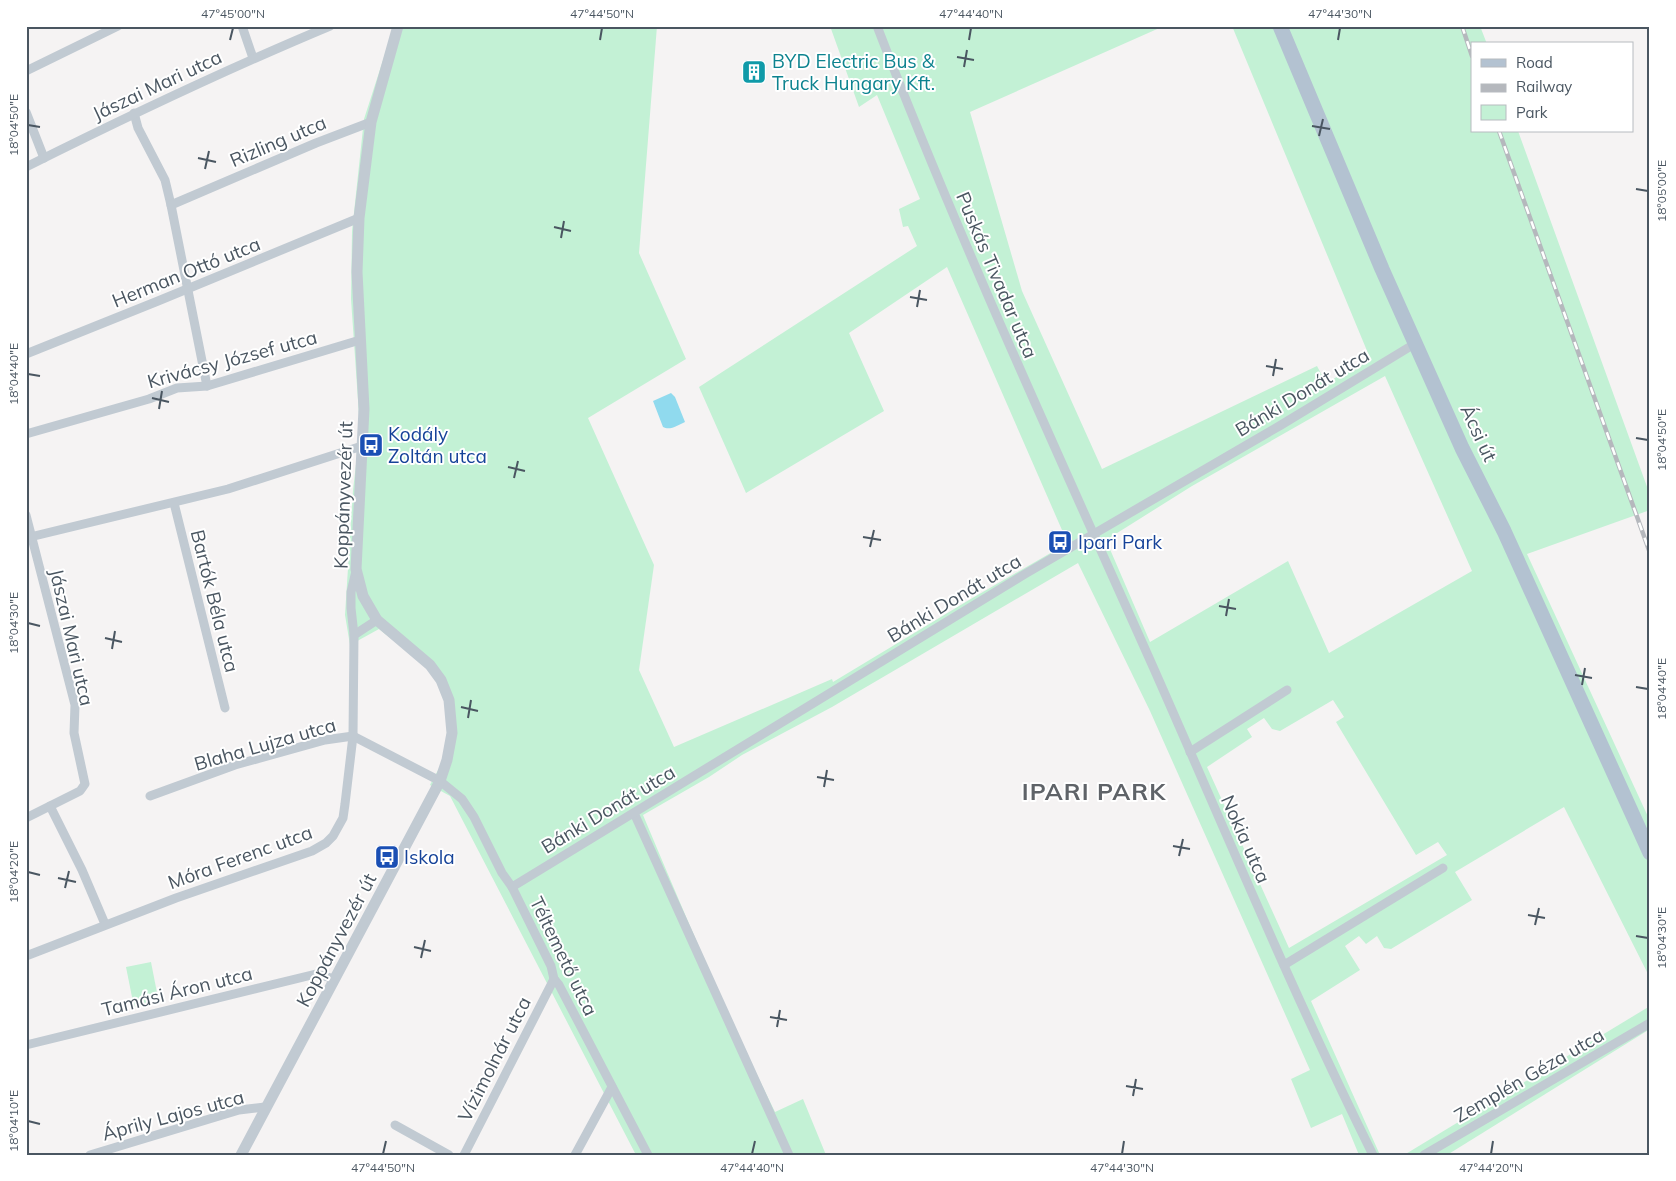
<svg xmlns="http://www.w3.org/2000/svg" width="1676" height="1181" viewBox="0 0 1676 1181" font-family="Mulish,sans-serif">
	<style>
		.green { fill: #c3f1d5; fill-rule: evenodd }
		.water { fill: #90daee }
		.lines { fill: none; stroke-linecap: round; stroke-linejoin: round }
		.minor { stroke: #c1cad2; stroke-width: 9 }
		.tertiary { stroke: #c1cad2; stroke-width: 11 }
		.primary { stroke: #b3c2d1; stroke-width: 15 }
		.rail-casing { stroke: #b5b8bd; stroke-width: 4.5 }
		.rail { stroke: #fff; stroke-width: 2.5; stroke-dasharray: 8; stroke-linecap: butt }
		.ticks { fill: none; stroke: #4a5661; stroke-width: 2 }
		.labels { text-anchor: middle; stroke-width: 4; stroke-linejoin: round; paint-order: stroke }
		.culture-label { font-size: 19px; fill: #0d838f; stroke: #fff; text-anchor: start }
		.street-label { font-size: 19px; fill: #4a5661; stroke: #fff }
		.transit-label { font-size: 19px; fill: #164399; stroke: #fff; text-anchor: start }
		.district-label { font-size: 24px; font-weight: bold; letter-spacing: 1px; fill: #5f6368; stroke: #fff }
		.neatline { fill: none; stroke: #4a5661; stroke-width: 2 }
		.ticks-label { font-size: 12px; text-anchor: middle; fill: #4a5661 }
	</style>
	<rect width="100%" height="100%" fill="#f5f3f3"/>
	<g class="green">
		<path d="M 394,26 L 657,26 L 639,253 L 686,359 L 588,418 L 654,565 L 639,670 L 674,747 L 832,679 L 833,682 L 969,600 L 1054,551 L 1048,538 L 1062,530 L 947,267 L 849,333 L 884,411 L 746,493 L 699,387 L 917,246 L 908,226 L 903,227 L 899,209 L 920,199 L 877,95 L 859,107 L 830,26 L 1164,26 L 970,112 L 1022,291 L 1102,469 L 1317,366 L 1326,383 L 1370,358 L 1232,26 L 1480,26 L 1487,44 L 1472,44 L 1472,131 L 1518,131 L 1650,495 L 1650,510 L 1527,554 L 1650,821 L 1650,978 L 1564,807 L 1455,872 L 1472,900 L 1391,949 L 1384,948 L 1377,936 L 1366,944 L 1359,936 L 1345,946 L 1360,970 L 1311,1001 L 1380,1155 L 1359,1155 L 1342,1114 L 1311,1128 L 1291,1079 L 1310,1070 L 1150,711 L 1078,563 L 832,707 L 742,755 L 709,777 L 643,815 C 685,915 727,1015 775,1112 L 803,1099 L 826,1155 L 636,1155 L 450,796 L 430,785 C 434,776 441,767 444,757 C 454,730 447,690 427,669 C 415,655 393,641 379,629 L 350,645 L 345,615 L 353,490 L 360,430 L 351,299 L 352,231 L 364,119 ZM 1385,376 L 1472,571 L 1329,653 L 1288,561 L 1150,642 L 1106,540 L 1192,486 ZM 1333,700 L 1344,717 L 1336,722 L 1416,855 L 1438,842 L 1447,855 L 1289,948 L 1207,767 L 1252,737 L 1247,729 L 1264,718 L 1272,729 L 1280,731 Z"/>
		<polygon points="151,962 159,1003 134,1007 126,967"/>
		<polygon points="1650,1006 1650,1029 1447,1155 1404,1155"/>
	</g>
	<path class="water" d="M 671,393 L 675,397 L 685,422 C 678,425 670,431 663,427 L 653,401 Z"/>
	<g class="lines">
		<g class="minor">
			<polyline points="242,26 253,58"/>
			<path d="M 877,26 C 961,244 1059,456 1154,669 C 1226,832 1294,996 1373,1155"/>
			<polyline points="26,71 118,26"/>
			<polyline points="26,112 44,158"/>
			<polyline points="134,113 138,128 165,180 171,205 207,386"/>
			<path d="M 26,167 C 126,117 227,69 330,26"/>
			<polyline points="171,205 316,143 371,122"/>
			<polyline points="26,354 158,301 359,218"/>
			<polyline points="26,434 149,399 177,388 207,386 360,340"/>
			<polyline points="174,503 225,708"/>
			<polyline points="26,515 75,705 74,733 85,784 80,791 26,818"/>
			<polyline points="26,538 228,489 362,446"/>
			<polyline points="354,635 377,620"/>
			<polyline points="1190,752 1287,690"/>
			<polyline points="150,796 235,765 325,740 353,736 440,781 462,799 474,817 502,873 512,887 551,966 554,979 559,985 648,1155"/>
			<polyline points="50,806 82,870 105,924"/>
			<polyline points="634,813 789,1155"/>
			<polyline points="512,887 1025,574 1281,425 1416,343"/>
			<polyline points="26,956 176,898 312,851 326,843 333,836 343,818 345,804 353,736 354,635 351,608 351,592 356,571"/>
			<polyline points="1284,965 1443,868"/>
			<polyline points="26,1045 316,974 335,979"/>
			<polyline points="395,1125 449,1155"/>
			<polyline points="90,1155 239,1110 265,1107"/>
			<polyline points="464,1155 554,979"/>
			<polyline points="575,1155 612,1087"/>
			<polyline points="1424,1155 1650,1023"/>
		</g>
		<polyline class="tertiary" points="241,1155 440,781 447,760 452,733 449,700 441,680 430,665 377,620 363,596 356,569 364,409 357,272 359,218 371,122 398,26"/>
		<polyline class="primary" points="1280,26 1382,269 1462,448 1504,531 1650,853"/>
		<defs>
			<g id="rail">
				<polyline points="1462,26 1472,56"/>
				<polyline points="1499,131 1650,553"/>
			</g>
		</defs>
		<use href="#rail" class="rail-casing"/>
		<use href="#rail" class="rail"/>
	</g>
	<path class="ticks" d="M 230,40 L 233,28M 600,40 L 602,28M 969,40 L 971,28M 1338,40 L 1340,28M 957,57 L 974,60M 964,67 L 967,50M 28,125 L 40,127M 1312,126 L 1330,129M 1319,136 L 1323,119M 198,158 L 216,162M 205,169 L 209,151M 1636,189 L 1648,191M 554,227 L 571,231M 561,238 L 564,221M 910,297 L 927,300M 917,307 L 920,290M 1266,366 L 1283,369M 28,374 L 40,376M 1273,376 L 1276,359M 152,398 L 169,402M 159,409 L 162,391M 1636,438 L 1648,440M 508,467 L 525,471M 514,478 L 518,461M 863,537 L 881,540M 870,547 L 874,530M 1219,606 L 1236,609M 1226,616 L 1229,599M 28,623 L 40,626M 105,638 L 122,642M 112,649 L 115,631M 1575,675 L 1592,678M 1582,685 L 1585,668M 1636,687 L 1648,689M 461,707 L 478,711M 468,718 L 471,700M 817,777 L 834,780M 824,787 L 827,770M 1173,846 L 1190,849M 1179,856 L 1183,839M 28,872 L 40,875M 58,878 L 76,882M 65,888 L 69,871M 1528,915 L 1545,918M 1535,925 L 1539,908M 1636,936 L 1648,938M 414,947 L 431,951M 421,958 L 425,940M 770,1017 L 787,1020M 777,1027 L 780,1010M 1126,1086 L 1143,1089M 1133,1096 L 1136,1079M 28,1121 L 40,1124M 383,1154 L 386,1141M 752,1154 L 755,1141M 1122,1154 L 1124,1141M 1491,1154 L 1493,1141"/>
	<defs>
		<symbol id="building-square" viewBox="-11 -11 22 22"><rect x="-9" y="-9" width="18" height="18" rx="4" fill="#0f9aa8" stroke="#fff"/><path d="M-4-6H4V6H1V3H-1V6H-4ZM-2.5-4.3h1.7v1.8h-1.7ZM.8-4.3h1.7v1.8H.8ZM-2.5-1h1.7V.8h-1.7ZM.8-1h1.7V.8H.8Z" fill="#fff"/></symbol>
		<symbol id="bus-square" viewBox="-11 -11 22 22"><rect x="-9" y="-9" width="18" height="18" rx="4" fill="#1a4fb4" stroke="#fff"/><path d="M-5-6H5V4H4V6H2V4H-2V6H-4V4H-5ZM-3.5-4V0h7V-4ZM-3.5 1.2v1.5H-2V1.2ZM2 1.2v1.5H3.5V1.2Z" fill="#fff"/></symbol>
	</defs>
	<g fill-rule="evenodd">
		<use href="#building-square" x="740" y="58" width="28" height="28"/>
		<use href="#bus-square" x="357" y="431" width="28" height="28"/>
		<use href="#bus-square" x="1046" y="528" width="28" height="28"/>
		<use href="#bus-square" x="373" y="843" width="28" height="28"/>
	</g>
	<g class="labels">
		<g class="culture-label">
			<text x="772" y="68">BYD Electric Bus &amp;<tspan x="772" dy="22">Truck Hungary Kft.</tspan></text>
		</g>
		<g class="street-label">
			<text transform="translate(157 85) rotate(-25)" y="7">Jászai Mari utca</text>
			<text transform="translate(278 141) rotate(-23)" y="7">Rizling utca</text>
			<text transform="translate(186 272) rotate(-22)" y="7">Herman Ottó utca</text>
			<text transform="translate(997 275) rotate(67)" y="7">Puskás Tivadar utca</text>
			<text transform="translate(232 359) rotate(-15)" y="7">Krivácsy József utca</text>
			<text transform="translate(1302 392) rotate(-31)" y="7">Bánki Donát utca</text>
			<text transform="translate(1479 433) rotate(65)" y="7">Ácsi út</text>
			<text transform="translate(343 495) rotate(-88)" y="7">Koppányvezér út</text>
			<text transform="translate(954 598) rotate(-31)" y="7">Bánki Donát utca</text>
			<text transform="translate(215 601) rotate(76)" y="7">Bartók Béla utca</text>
			<text transform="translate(72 637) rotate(77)" y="7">Jászai Mari utca</text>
			<text transform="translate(265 744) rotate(-16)" y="7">Blaha Lujza utca</text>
			<text transform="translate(608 809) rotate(-31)" y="7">Bánki Donát utca</text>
			<text transform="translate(1246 839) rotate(66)" y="7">Nokia utca</text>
			<text transform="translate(240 857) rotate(-20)" y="7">Móra Ferenc utca</text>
			<text transform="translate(336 940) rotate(-62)" y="7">Koppányvezér út</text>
			<text transform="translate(564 956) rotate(64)" y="7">Téltemető utca</text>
			<text transform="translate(177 991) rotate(-14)" y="7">Tamási Áron utca</text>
			<text transform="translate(494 1059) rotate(-63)" y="7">Vízimolnár utca</text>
			<text transform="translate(1529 1075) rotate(-30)" y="7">Zemplén Géza utca</text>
			<text transform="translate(173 1115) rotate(-15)" y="7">Áprily Lajos utca</text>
		</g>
		<g class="transit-label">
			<text x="388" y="441">Kodály<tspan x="388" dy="22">Zoltán utca</tspan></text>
			<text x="1078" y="549">Ipari Park</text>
			<text x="404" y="864">Iskola</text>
		</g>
		<g class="district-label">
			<text x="1094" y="800">IPARI PARK</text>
		</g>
	</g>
	<rect width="1676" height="1181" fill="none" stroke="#ffffff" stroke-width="55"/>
	<rect x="1471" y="42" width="162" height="90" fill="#ffffff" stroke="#b7bbc0"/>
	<rect x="1481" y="59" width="25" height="8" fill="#b3c2d1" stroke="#b7bbc0"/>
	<text x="1516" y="68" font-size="15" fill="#4a5661">Road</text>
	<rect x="1481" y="84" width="25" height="8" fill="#b5b8bd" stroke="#b7bbc0"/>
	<text x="1516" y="92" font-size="15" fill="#4a5661">Railway</text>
	<rect x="1481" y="105" width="25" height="15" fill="#c3f1d5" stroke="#b7bbc0"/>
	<text x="1516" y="118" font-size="15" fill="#4a5661">Park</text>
	<rect x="28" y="28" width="1620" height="1126" class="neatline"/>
	<g class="ticks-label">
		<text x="233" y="18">47°45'00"N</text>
		<text x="602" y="18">47°44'50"N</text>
		<text x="971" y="18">47°44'40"N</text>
		<text x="1340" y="18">47°44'30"N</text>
		<text transform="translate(14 125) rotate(-90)" y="4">18°04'50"E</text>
		<text transform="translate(1662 191) rotate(-90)" y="4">18°05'00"E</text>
		<text transform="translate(14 374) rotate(-90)" y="4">18°04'40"E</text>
		<text transform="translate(1662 440) rotate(-90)" y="4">18°04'50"E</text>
		<text transform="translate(14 623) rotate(-90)" y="4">18°04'30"E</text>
		<text transform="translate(1662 689) rotate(-90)" y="4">18°04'40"E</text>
		<text transform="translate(14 872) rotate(-90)" y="4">18°04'20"E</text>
		<text transform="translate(1662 938) rotate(-90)" y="4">18°04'30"E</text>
		<text transform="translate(14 1121) rotate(-90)" y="4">18°04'10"E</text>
		<text x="383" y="1172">47°44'50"N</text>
		<text x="752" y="1172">47°44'40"N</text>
		<text x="1122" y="1172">47°44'30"N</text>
		<text x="1491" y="1172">47°44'20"N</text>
	</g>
</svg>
